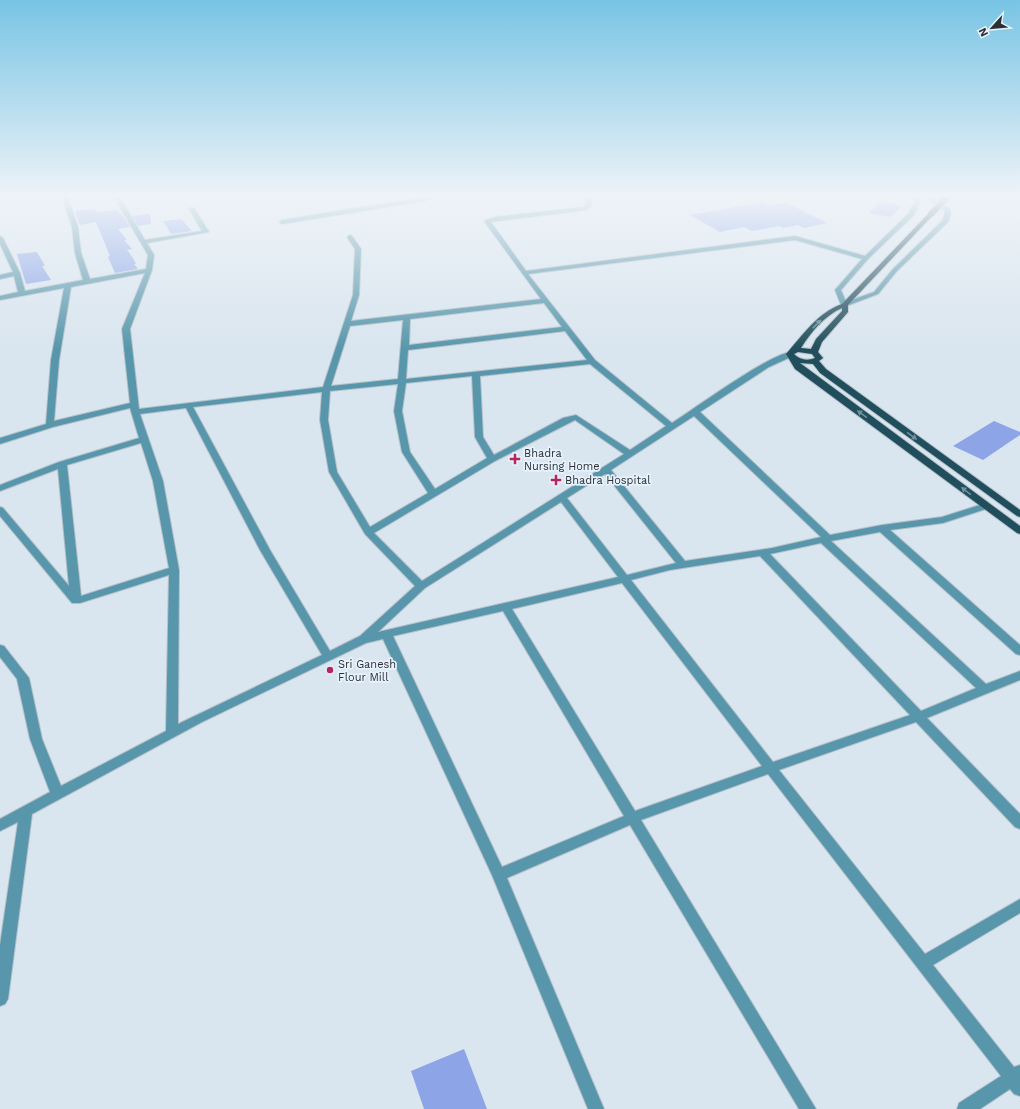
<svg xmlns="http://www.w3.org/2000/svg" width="1020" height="1109" viewBox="0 0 1020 1109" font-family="'Work Sans',sans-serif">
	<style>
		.building { fill: #8da5e6 }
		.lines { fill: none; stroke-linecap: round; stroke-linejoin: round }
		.minor-casing { stroke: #b6c1ca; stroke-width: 2 }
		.major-casing { stroke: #b6c1ca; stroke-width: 2 }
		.minor { fill: #5897ab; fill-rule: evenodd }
		.major { fill: #214e5c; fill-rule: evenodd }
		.major-bridge-casing { stroke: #b6c1ca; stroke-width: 8; stroke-linecap: butt }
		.major-bridge { stroke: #214e5c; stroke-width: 6 }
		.oneway { fill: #70909c }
		.poi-dot { fill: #b5275c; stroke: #e6f2fd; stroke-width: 1.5 }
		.labels { text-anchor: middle; stroke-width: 3.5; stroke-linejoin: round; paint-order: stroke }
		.poi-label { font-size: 11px; fill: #2c3034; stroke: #e6f2fd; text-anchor: start }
	</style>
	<rect width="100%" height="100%" fill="#d9e5ef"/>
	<g class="building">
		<polygon points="763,202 769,205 787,203 827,223 804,228 798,225 783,228 779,226 752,231 744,227 720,232 690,215"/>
		<polygon points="880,202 902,206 890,217 869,213"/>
		<polygon points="95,209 97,212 117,210 123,216 130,227 118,229 127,240 124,240 132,249 127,250 133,258 136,264 134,264 138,269 115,273 108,257 110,256 96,222 80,225 75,211"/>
		<polygon points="150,214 151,224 138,226 132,216"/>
		<polygon points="181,219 192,231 171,234 163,221"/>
		<polygon points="37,252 45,266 42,266 51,280 26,284 17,254"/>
		<polygon points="994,421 1020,432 1020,435 983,460 953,446"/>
		<polygon points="464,1049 487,1109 424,1109 411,1071"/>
	</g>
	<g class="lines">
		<defs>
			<g id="minor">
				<path d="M 61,194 L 67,194 L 78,227 L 81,253 L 90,279 L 146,269 L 148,255 L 112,194 L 118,194 L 145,240 L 202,231 L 189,209 L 192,207 L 195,209 L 209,232 L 147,243 L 154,255 L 152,270 L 130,329 L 139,409 L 323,387 L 353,295 L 355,249 L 347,237 L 350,235 L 352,236 L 361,249 L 359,295 L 351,321 L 541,299 L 484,221 L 495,217 L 583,207 L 585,206 L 586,203 L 582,194 L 588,194 L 592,203 L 590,208 L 586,210 L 491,222 L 526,271 L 795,236 L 865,256 L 909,213 L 918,194 L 927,194 L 950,209 L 951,213 L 948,222 L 897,271 L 878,294 L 844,307 L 841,305 L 835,290 L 862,259 L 795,240 L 528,274 L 595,360 L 672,423 C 691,411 776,349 793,352 L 793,356 L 769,367 L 700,412 L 830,535 L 882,525 L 942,517 L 986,503 L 991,506 L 989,508 L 943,523 L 890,530 L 1020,645 L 1020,655 L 1016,654 L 880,532 L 831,541 L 986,684 L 1020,671 L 1020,680 L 927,718 L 1020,814 L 1020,829 L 1015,827 L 916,722 L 779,770 L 925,954 L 1020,899 L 1020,913 L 933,965 L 1014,1067 L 1020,1065 L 1020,1096 L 1014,1094 L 1010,1089 L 980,1109 L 957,1109 L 959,1103 L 1001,1076 L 768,774 L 641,820 L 816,1109 L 799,1109 L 630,825 L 507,878 L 604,1109 L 588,1109 L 492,875 L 383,639 L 366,643 L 202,722 L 32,814 L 8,999 L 5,1004 L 0,1006 L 0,945 L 18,822 L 0,831 L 0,819 L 50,792 L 30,739 L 17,679 L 0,657 L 0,645 L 4,646 L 29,678 L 42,739 L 61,786 L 166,731 L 169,575 L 80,603 L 72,603 L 0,516 L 0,507 L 3,508 L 69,586 L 58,469 L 0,491 L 0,485 L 59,462 L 139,438 L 130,408 L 53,427 L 0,444 L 0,438 L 46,424 L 51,360 L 64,288 L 0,300 L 0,296 L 18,292 L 14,276 L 0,279 L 0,275 L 13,272 L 0,244 L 0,236 L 3,238 L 20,273 L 25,291 L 83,280 L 75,253 L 72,227 ZM 923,196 L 945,211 L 943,220 L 893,269 L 874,292 L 846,302 L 841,290 L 868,259 L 914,215 ZM 145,273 L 122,329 L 130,403 L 54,421 L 59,360 L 71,287 ZM 544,303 L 562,327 L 409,345 L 410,319 ZM 403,320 L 398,379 L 331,386 L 350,326 ZM 565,331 L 587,360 L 406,379 L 408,350 ZM 590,364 L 666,426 L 630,450 L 576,415 L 563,418 L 494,455 L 483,437 L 480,376 ZM 472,376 L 475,437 L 487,458 L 435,489 L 410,452 L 402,411 L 406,383 ZM 398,384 L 394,411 L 402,452 L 428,493 L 370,527 L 337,472 L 328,420 L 330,391 ZM 322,392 L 320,420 L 329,472 L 365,534 L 415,586 L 360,636 L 330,651 L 270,550 L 193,407 ZM 186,408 L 260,550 L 322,655 L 178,724 L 179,570 L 163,481 L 140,414 ZM 694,416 L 821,537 L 772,548 L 685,561 L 611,470 ZM 575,420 L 624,454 L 422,581 L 374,533 L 495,461 ZM 141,443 L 153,481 L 169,568 L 81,596 L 67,465 ZM 605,474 L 676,563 L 627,575 L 567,498 ZM 561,502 L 618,577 L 378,632 L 425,588 ZM 821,543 L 976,688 L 921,711 L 770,554 ZM 760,556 L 910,715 L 773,762 L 631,580 L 670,570 ZM 622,583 L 762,766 L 635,811 L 512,609 ZM 503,611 L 624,816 L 502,867 L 393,636 Z"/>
				<polygon points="435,194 444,194 426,201 282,224 279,222 282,220 425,197"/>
			</g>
			<path id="major" d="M 929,213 L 934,214 L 848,305 L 848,312 L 822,342 L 818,352 L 823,358 L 819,361 L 826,369 L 1020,510 L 1020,517 L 1017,516 L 820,373 L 813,364 L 800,363 L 1020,526 L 1020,534 L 1017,533 L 795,369 L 786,354 C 803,335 817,313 842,304 ZM 842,308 L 842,311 L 816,339 L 811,349 L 801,348 C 811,332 824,316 842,308 ZM 798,352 L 812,354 L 815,358 C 807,361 800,360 794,354 Z"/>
		</defs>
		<use href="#minor" class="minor-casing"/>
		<use href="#major" class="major-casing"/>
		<use href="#minor" class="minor"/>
		<use href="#major" class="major"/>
		<defs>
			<polyline id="major-bridge" points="931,214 950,194"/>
		</defs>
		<use href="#major-bridge" class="major-bridge-casing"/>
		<use href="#major-bridge" class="major-bridge"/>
	</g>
	<defs><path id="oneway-solid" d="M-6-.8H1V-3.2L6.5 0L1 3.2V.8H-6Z"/></defs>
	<g class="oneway">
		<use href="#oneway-solid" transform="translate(817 324) rotate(-45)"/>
		<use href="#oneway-solid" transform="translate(862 414) rotate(-144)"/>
		<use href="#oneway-solid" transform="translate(912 436) rotate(36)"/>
		<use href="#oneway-solid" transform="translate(966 491) rotate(-143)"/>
	</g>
	<linearGradient id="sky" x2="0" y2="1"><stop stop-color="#78c4e4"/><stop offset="0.56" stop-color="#eef3f8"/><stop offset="1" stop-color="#eef3f8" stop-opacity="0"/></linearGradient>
	<rect width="1020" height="349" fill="url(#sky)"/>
	<g class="poi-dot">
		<path d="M513 453h4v4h4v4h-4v4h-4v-4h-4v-4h4z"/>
		<path d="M554 474h4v4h4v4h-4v4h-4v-4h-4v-4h4z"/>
		<circle cx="330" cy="670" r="4"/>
	</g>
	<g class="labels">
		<g class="poi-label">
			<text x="524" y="457">Bhadra<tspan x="524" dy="13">Nursing Home</tspan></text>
			<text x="565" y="484">Bhadra Hospital</text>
			<text x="338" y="668">Sri Ganesh<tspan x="338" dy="13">Flour Mill</tspan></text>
		</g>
	</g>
	<g transform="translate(992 28) rotate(243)" stroke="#e6f2fd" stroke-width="3" paint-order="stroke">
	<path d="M0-3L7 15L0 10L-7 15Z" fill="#2c3034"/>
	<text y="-6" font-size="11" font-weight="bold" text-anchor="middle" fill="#2c3034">N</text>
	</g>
</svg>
